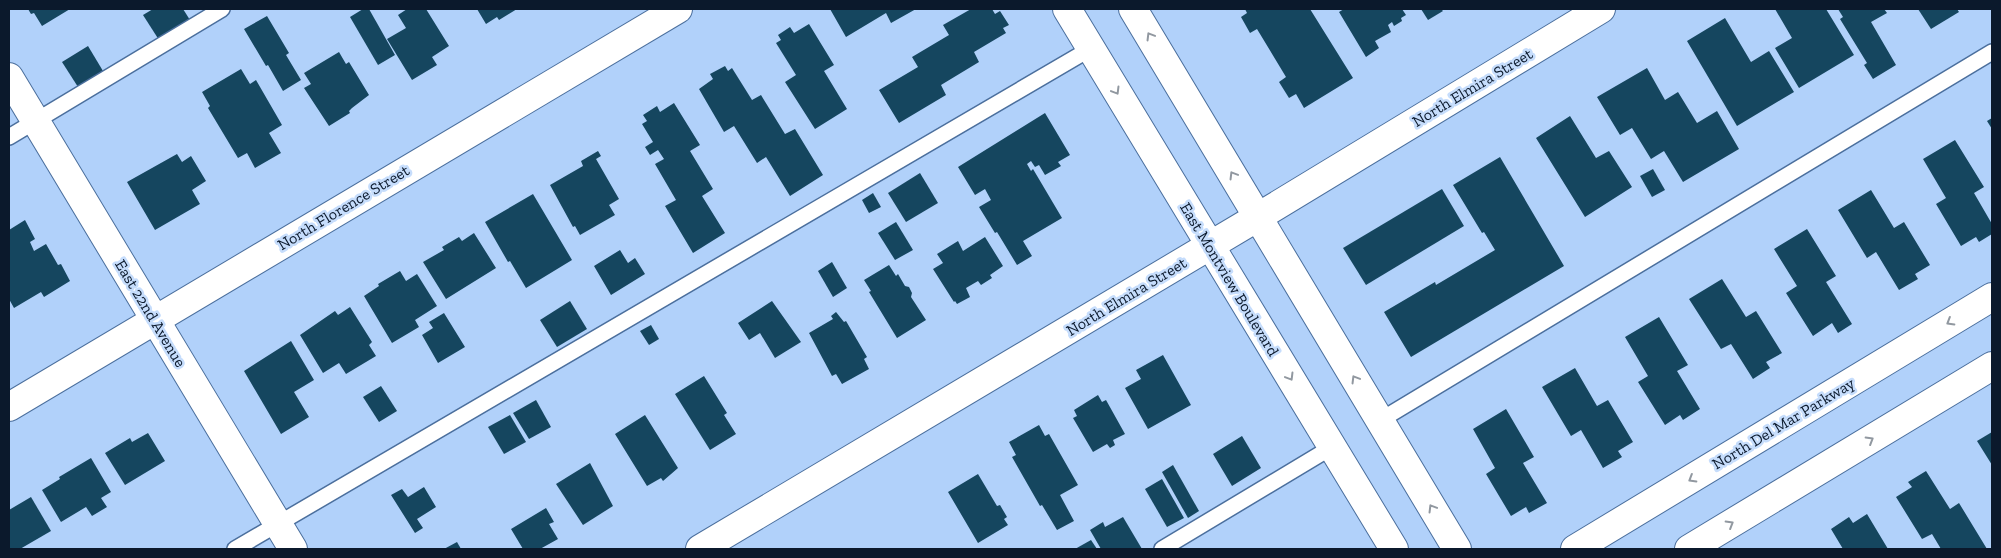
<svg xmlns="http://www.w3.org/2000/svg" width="2001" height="558" viewBox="0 0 2001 558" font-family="'Zilla Slab',serif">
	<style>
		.building { fill: #15465f }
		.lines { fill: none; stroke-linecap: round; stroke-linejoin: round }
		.service-casing { stroke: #4b6f9d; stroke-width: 18 }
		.minor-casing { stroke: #4b6f9d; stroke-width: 30 }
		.tertiary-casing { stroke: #4b6f9d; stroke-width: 30 }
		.secondary-casing { stroke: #4b6f9d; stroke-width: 30 }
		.service { stroke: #fff; stroke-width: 15 }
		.minor { stroke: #fff; stroke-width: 28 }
		.tertiary { stroke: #fff; stroke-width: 28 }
		.secondary { stroke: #fff; stroke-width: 28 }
		.oneway { stroke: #9198a0 }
		.labels { text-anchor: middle; stroke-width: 5; stroke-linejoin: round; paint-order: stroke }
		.street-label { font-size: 16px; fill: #0b192c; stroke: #c6ddfc }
	</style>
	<rect width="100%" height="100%" fill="#b1d1fa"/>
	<g class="building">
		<polygon points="28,9 70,9 42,26 34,13 31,14"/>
		<polygon points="153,9 183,9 190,20 159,40 143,15"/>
		<polygon points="363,9 369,9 395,55 378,65 350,17"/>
		<polygon points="407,9 426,9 449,46 432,57 437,65 412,80 387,39 406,28 398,15"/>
		<polygon points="477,9 517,9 499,20 497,17 486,24"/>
		<polygon points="830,9 916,9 891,23 886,13 846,37"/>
		<polygon points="971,9 992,9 995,14 1000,11 1009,25 1003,28 1006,33 974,52 979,62 941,85 946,95 899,123 879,90 918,67 912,57 949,35 943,25"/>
		<polygon points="1245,9 1310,9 1353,78 1304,108 1296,94 1289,98 1279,82 1286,77 1257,29 1250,33 1241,17 1247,13"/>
		<polygon points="1344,9 1402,9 1406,15 1401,18 1402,21 1394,26 1392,22 1388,25 1391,32 1375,41 1379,48 1366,57 1339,12"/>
		<polygon points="1421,9 1441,9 1443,11 1428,20"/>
		<polygon points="1775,9 1826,9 1854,55 1799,88 1775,48 1792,38"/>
		<polygon points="1838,9 1884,9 1887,13 1871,22 1896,65 1873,79 1864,65 1867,63 1840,19 1843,17"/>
		<polygon points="1918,9 1957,9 1959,12 1931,29"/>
		<polygon points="267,16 289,53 286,55 301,80 283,91 268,65 266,66 244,29"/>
		<polygon points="1725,18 1751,62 1769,51 1794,92 1737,126 1687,41"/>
		<polygon points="809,24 834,65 824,71 847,109 815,129 785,82 796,75 776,43 781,40 778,35 790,27 794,33"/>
		<polygon points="88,46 103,71 78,87 62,62"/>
		<polygon points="339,52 346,64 349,62 369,95 352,108 349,111 350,113 329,126 304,88 311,84 304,73"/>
		<polygon points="725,66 728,71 732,68 752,100 761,95 785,134 795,129 823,175 790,196 766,157 757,163 734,126 724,132 699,89 713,79 710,74"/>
		<polygon points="1647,68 1665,100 1678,92 1697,123 1717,111 1739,149 1683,182 1664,151 1651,159 1632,128 1620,135 1597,97"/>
		<polygon points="241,69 250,84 256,80 282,125 269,133 281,153 255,168 247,153 238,158 208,108 210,106 202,92"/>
		<polygon points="674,103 700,145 690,151 713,189 702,196 725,233 693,253 665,206 676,200 655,164 664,159 658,150 650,155 645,147 653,142 642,124 647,121 643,115 657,106 660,112"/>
		<polygon points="1045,113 1070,155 1058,162 1061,166 1045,175 1039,165 1035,167 1031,161 1027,164 1031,171 1033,169 1062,218 1023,241 1032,256 1017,265 997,232 995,233 979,207 991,200 985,189 975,195 958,167"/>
		<polygon points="1570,116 1596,158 1609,151 1632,187 1585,217 1536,138"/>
		<polygon points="1992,118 1992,129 1987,121"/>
		<polygon points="1955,140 1984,187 1974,193 1992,224 1992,234 1979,242 1976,237 1961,246 1936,204 1946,198 1923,159"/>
		<polygon points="598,151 601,156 596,159 619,199 609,205 615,215 580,235 575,226 573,227 550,185 583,166 581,161"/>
		<polygon points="177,154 182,162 191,156 206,181 192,190 200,204 155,230 127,182"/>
		<polygon points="1500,157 1564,266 1411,357 1384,312 1435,282 1436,285 1495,250 1484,232 1482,233 1453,185"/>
		<polygon points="1653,169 1665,190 1652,197 1640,176"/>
		<polygon points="920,173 938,203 906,222 888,193"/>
		<polygon points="1442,189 1464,226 1366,285 1343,248"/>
		<polygon points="1871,190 1894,228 1904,222 1930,265 1915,274 1918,279 1899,290 1876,252 1867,258 1838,210"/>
		<polygon points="873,193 881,207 869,213 862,200"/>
		<polygon points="533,194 572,260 526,288 510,261 508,262 485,222"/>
		<polygon points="25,220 35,239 30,242 34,251 46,244 58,265 61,264 70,281 44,297 41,292 14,308 9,299 9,230"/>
		<polygon points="896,222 913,250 895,260 878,233"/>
		<polygon points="1807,229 1836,276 1826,282 1852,324 1838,333 1832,323 1813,336 1786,293 1797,286 1774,249"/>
		<polygon points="474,233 496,268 446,299 423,262 444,250 442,247 459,237 462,241"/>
		<polygon points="985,237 1003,266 990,275 992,278 981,285 978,281 966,288 970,297 957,304 955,301 954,302 933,269 943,263 937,254 958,241 963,251"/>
		<polygon points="620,250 628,263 635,258 645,274 611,295 594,266"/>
		<polygon points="832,262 847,288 833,297 818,271"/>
		<polygon points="889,265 896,276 898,274 905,286 909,287 912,293 911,297 926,320 897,338 869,292 871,291 864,280"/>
		<polygon points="400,271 406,281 417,274 437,306 415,320 419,327 392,343 364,296 379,286 378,284"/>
		<polygon points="1722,279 1746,317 1756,311 1782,353 1766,362 1770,368 1753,379 1731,344 1721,349 1689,299"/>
		<polygon points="570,301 587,329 557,347 540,320"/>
		<polygon points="772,301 801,342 775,358 760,333 749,340 738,323"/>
		<polygon points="350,307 372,342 369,345 376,356 346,374 339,363 323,373 300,335 335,311 338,315"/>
		<polygon points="836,312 844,322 846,321 867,357 864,359 869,369 842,384 836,374 832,376 809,333 833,319 831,316"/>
		<polygon points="444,313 465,347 438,363 422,335 433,328 429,322"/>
		<polygon points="1659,317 1688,365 1677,371 1700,409 1683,420 1680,415 1665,425 1638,382 1648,376 1625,337"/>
		<polygon points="651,325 659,339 649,345 640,331"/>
		<polygon points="291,341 314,380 294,392 309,417 281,434 244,371"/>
		<polygon points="1163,355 1191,405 1148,429 1125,388 1141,379 1136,370"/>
		<polygon points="1575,368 1597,406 1608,400 1633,442 1618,451 1622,457 1603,468 1581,430 1571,436 1542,387"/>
		<polygon points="704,376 727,413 724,415 736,434 710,450 675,394"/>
		<polygon points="381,386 397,411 379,422 363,397"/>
		<polygon points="1098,395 1102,402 1106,400 1125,434 1113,440 1115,445 1110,448 1107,444 1093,452 1073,418 1077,416 1074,410"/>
		<polygon points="536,400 551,427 529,439 513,413"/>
		<polygon points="1506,409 1534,457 1523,463 1547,503 1529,513 1526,507 1511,516 1486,474 1495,468 1473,429"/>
		<polygon points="510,415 526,442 504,454 488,427"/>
		<polygon points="645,415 678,468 663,481 661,478 647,486 615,434"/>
		<polygon points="1039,425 1045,436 1049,434 1078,485 1060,495 1074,521 1057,530 1042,505 1040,506 1012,457 1016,455 1009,442"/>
		<polygon points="1992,432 1992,465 1977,441"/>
		<polygon points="148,433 165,461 125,485 105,453 130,438 132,442"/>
		<polygon points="1242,436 1261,468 1232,486 1213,454"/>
		<polygon points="91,458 111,492 101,498 107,507 92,516 86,507 61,522 42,490 60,479 59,477"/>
		<polygon points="590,463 613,506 583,525 556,484"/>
		<polygon points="1173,465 1199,511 1188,518 1162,472"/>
		<polygon points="1926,471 1950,509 1959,503 1987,549 1941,549 1932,534 1922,539 1896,497 1912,487 1908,482"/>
		<polygon points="978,474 997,506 1000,505 1007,517 1004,519 1008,525 978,543 948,492"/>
		<polygon points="1162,479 1184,518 1167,527 1145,489"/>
		<polygon points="424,487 436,507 417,519 423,528 415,533 391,495 402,489 408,497"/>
		<polygon points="31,497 51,531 20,549 9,549 9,510"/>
		<polygon points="546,508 554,522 549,524 558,539 540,549 523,549 511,529"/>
		<polygon points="1867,514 1888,549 1843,549 1831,529 1849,517 1853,523"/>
		<polygon points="1123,517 1142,549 1101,549 1090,530 1103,522 1105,527"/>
		<polygon points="1091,540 1097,549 1075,549"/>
		<polygon points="457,542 461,549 444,549"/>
	</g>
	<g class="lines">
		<defs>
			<g id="service">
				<polyline points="9,137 222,9"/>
				<polyline points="1379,421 1992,52"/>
				<polyline points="235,549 1090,49"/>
				<polyline points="1162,549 1332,447"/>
			</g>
			<g id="minor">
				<polyline points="9,77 293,549"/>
				<polyline points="9,407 678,9"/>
				<polyline points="700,549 1258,217 1601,9"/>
			</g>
			<g id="tertiary">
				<polyline points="1575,549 1992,297"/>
				<polyline points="1689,549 1992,366"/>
			</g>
			<g id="secondary">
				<polyline points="1067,9 1394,549"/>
				<polyline points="1133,9 1457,549"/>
			</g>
		</defs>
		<use href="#service" class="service-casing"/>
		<use href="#minor" class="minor-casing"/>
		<use href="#tertiary" class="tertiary-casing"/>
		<use href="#secondary" class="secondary-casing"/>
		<use href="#service" class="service"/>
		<use href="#minor" class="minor"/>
		<use href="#tertiary" class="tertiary"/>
		<use href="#secondary" class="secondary"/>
	</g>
	<defs><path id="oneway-chevron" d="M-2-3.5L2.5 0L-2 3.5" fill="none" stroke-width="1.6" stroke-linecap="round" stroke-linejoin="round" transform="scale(1.25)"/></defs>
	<g class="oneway">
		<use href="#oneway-chevron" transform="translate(1150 36) rotate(-121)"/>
		<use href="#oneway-chevron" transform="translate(1116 91) rotate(59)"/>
		<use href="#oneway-chevron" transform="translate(1233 175) rotate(-121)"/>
		<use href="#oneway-chevron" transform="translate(1950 322) rotate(149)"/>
		<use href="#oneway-chevron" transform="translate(1290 377) rotate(59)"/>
		<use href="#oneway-chevron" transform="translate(1355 379) rotate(-121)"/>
		<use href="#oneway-chevron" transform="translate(1870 440) rotate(-31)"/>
		<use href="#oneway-chevron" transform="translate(1692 479) rotate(149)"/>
		<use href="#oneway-chevron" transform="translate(1432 508) rotate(-121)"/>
		<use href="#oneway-chevron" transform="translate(1730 524) rotate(-31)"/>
	</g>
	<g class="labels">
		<g class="street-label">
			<text transform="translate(1472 87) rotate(-31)" y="6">North Elmira Street</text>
			<text transform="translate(343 207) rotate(-31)" y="6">North Florence Street</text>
			<text transform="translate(1230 279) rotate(59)" y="6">East Montview Boulevard</text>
			<text transform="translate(1126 296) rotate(-31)" y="6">North Elmira Street</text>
			<text transform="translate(151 313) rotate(59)" y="6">East 22nd Avenue</text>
			<text transform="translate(1783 423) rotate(-31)" y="6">North Del Mar Parkway</text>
		</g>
	</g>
	<rect width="2001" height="558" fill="none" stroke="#0b192c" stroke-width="20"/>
</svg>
